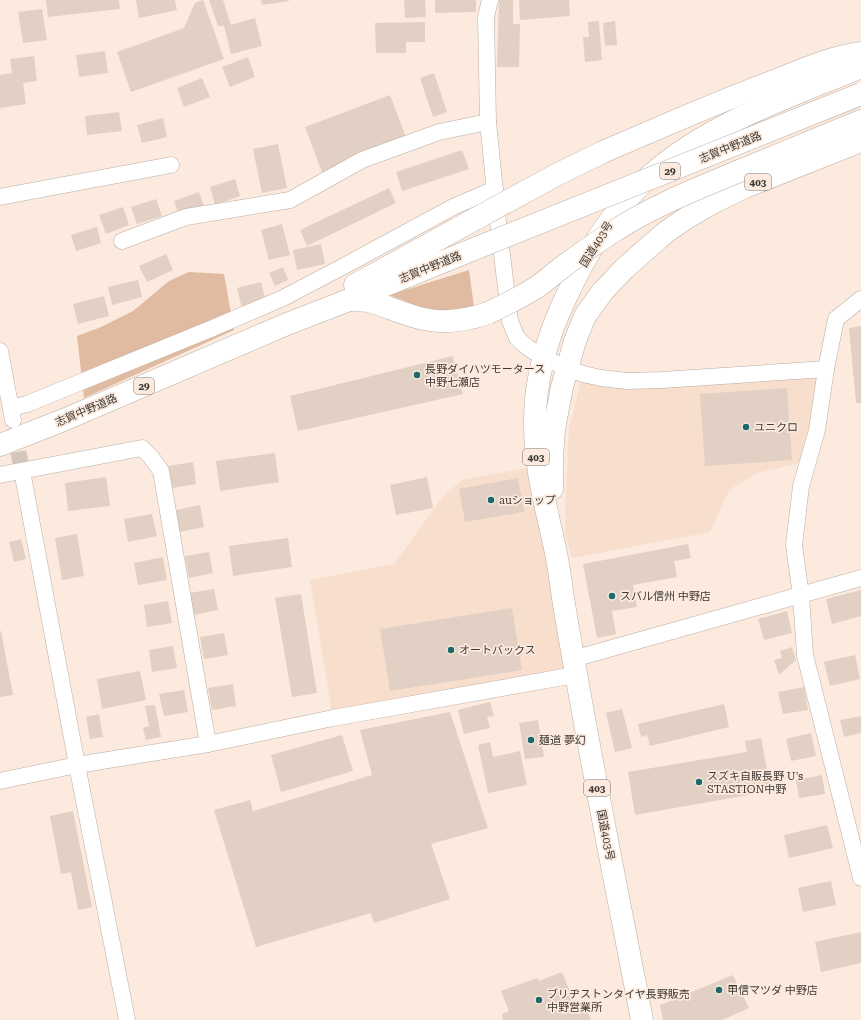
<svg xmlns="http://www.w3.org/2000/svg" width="861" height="1020" viewBox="0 0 861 1020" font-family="'Roboto Serif','Noto Sans JP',serif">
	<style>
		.built { fill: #f7decd }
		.green { fill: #e0bba1 }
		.building { fill: #e2d0c4 }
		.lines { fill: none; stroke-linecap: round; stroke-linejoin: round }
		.minor-tunnel { stroke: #d5c7bb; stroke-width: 16; stroke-dasharray: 16 8; stroke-linecap: butt }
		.minor-casing { stroke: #bcaca0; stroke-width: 17 }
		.primary-casing { stroke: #bcaca0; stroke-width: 23 }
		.trunk-casing { stroke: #bcaca0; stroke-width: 23 }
		.minor { stroke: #fff; stroke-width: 16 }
		.primary { stroke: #fff; stroke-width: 22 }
		.trunk { stroke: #fff; stroke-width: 22 }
		.primary-bridge-casing { stroke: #bcaca0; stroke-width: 23; stroke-linecap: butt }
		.primary-bridge { stroke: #fff; stroke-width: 22 }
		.poi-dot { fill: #1c696c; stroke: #fbeadd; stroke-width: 1.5 }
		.labels { text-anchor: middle; stroke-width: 3.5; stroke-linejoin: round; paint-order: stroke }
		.shield { fill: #fbeadd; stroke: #776e67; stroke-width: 1 }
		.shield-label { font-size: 10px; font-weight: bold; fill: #3f3934 }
		.street-label { font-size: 11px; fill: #3f3934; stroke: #fbeadd }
		.poi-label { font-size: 11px; fill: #3f3934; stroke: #fbeadd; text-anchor: start }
	</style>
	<rect width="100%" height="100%" fill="#fbeadd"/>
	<g class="built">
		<polygon points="826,369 808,461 757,473 729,490 710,532 572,558 565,533 566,493 569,428 583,374"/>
		<polygon points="537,466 575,675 333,718 310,580 394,564 442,498 462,480"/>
	</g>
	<g class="green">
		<polygon points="469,270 474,307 460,310 439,310 423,308 389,295"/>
		<polygon points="189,272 224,274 234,330 84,398 77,336 101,327 133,311 169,281"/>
	</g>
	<g class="building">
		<polygon points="46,0 119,0 120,9 48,17"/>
		<polygon points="136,0 175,0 177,10 139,18"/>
		<polygon points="203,0 224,59 131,92 117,52 184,28 195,3"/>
		<polygon points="209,0 223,0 231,25 255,18 262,46 231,54 224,26 218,26"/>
		<polygon points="261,0 289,0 289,1 262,5"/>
		<polygon points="404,0 425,0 426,17 405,18"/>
		<polygon points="435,0 476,0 476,12 435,13"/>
		<polygon points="499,0 513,0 513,24 520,24 519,67 497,67"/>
		<polygon points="519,0 569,0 570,16 520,20"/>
		<polygon points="42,9 47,40 23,43 18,12"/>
		<polygon points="599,21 602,60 585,62 583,37 589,37 588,22"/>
		<polygon points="615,21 617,45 605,46 603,23"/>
		<polygon points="425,22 425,42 406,42 406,53 376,53 375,23"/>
		<polygon points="105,51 108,73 79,77 76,55"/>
		<polygon points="34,56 37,81 23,83 26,104 0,108 0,75 12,73 10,59"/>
		<polygon points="248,57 255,77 230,87 222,67"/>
		<polygon points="434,73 447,112 433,117 420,78"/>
		<polygon points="202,78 210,97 184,107 177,88"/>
		<polygon points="390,95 408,143 323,175 305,127"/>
		<polygon points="119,112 122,131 87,135 85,116"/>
		<polygon points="163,118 167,137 142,143 137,125"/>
		<polygon points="278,144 287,188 262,193 253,149"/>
		<polygon points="462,150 469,169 402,191 396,172"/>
		<polygon points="235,179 240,196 215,205 210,187"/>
		<polygon points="389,188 396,203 307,246 300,230"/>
		<polygon points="199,192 204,207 179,215 174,201"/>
		<polygon points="156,199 162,216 137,224 131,207"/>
		<polygon points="123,207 129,225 106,234 99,215"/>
		<polygon points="282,224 290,255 269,260 261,230"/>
		<polygon points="97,227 101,243 76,251 71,235"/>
		<polygon points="321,244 325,264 297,270 293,250"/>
		<polygon points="166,254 173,270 147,282 139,266"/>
		<polygon points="283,267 288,280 275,286 269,273"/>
		<polygon points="138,280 142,297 112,305 108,287"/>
		<polygon points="261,282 266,302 242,308 237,288"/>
		<polygon points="104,296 109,316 78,324 73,304"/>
		<polygon points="861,326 861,403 856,403 849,328"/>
		<polygon points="453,356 463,394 298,431 290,396"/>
		<polygon points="787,388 792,460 705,466 700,394"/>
		<polygon points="275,453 279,482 220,491 216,461"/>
		<polygon points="193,462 196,484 172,488 168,466"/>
		<polygon points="106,477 110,506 68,511 65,483"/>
		<polygon points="427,477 433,508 396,515 390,485"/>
		<polygon points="518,478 524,512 465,522 459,489"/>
		<polygon points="200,505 204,527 180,532 176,510"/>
		<polygon points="152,514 157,536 128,542 124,519"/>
		<polygon points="77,534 84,576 62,580 55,538"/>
		<polygon points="288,538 292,567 233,576 229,546"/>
		<polygon points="21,539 26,559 14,562 9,542"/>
		<polygon points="688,544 691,558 674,561 677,577 633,585 637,607 612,611 616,634 597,638 583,564"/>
		<polygon points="209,552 213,573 189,578 185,556"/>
		<polygon points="163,557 167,580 138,585 134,563"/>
		<polygon points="214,589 218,610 194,615 190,593"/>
		<polygon points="861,590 861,616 832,624 826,599"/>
		<polygon points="301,594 317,693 292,697 275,598"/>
		<polygon points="168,601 172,623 147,627 144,605"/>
		<polygon points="512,608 522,670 390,691 380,629"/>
		<polygon points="787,611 792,633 764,640 758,619"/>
		<polygon points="0,631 1,631 13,695 0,697"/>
		<polygon points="224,633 228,655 204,659 200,637"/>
		<polygon points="173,646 177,668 152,672 149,650"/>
		<polygon points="792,647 796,660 779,675 774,660 782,658 780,651"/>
		<polygon points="855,655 860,679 830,686 824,662"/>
		<polygon points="140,671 146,700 102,709 97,679"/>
		<polygon points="233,684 236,706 212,710 208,688"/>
		<polygon points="804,687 808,710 783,714 778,692"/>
		<polygon points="184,690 188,712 164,716 159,694"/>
		<polygon points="490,702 494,716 487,717 490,728 464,734 458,710"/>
		<polygon points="724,704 729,727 650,746 647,735 641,737 638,724"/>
		<polygon points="155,705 161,737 146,740 143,728 149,726 145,706"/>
		<polygon points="622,709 632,748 615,752 606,713"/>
		<polygon points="450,712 488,828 431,844 450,899 374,923 371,913 256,947 214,810 250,800 253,811 372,775 360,730"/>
		<polygon points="99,714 103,737 90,739 86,717"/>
		<polygon points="861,716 861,733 844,737 840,720"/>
		<polygon points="538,720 544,757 525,759 519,723"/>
		<polygon points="811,733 816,756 791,761 786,739"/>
		<polygon points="342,735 353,771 281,792 271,755"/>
		<polygon points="761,738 771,791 635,815 628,772 747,752 745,741"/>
		<polygon points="490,742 493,757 520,751 527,785 488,793 478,745"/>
		<polygon points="822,775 825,794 799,798 796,780"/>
		<polygon points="73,811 92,907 78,910 71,872 61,874 50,816"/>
		<polygon points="827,825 833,848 789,858 784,835"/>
		<polygon points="831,881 836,905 803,912 798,888"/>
		<polygon points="861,932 861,963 821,972 815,942"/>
		<polygon points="562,972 579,1014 587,1010 591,1020 503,1020 502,1014 509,1011 501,991 537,978 539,981"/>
		<polygon points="733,975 749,1008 722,1020 663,1020 660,1005"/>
	</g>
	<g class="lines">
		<polyline class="minor-tunnel" points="14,428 22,471"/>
		<defs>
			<g id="minor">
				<polyline points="490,0 486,17 488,122 498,222 510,321 517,338 527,347 544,358 567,368 583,374 601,378 627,381 662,380 826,369"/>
				<polyline points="0,197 171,165"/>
				<polyline points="122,241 186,217 290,200 362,160 439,132 488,122"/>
				<polyline points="861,299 836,319 826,369 817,430 801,486 794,545 801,596 805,655 861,878"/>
				<polyline points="0,351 13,420"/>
				<polyline points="11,408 27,404 213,328 283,298 344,266 455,206 495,189"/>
				<polyline points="22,471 77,765 127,1020"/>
				<polyline points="0,475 142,448 151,457 161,471 208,744"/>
				<polyline points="573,659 861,578"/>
				<polyline points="0,781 77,765 208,744 333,718 575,675"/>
			</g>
			<g id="primary">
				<path d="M 647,133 C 689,115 731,97 774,81 C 802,70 831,57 861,53"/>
				<polyline points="742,170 861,121"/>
				<polyline points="355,285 477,218"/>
				<path d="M 349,300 C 355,301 362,300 368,301 C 387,306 405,315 424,319 C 446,324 468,320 488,313"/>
				<polyline points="0,445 66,419 287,324 349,300 479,247"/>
			</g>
			<g id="trunk">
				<polyline points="552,489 552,458 554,429 562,387 575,341 585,316 603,291 624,269 651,245 666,232 688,217 718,200 745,187 861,141"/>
				<path d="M 642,1020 C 615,880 586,739 563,598 C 561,583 559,568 556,553 C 547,510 535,470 535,425 C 534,381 548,334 567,295 C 587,252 615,207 651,175 C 710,123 789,97 861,67"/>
			</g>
		</defs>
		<use href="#minor" class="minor-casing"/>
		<use href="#primary" class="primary-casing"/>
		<use href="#trunk" class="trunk-casing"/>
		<use href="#minor" class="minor"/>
		<use href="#primary" class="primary"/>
		<use href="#trunk" class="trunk"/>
		<defs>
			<g id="primary-bridge">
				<polyline points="477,218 556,175 603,152 647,133"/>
				<polyline points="479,247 861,94"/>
				<path d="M 488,313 C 505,305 521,297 537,287 C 543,283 550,277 556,272 C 573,259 590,247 608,235 C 650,207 696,189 742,170"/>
			</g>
		</defs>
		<use href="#primary-bridge" class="primary-bridge-casing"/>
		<use href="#primary-bridge" class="primary-bridge"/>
	</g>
	<g class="poi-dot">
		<circle cx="417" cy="375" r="4"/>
		<circle cx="746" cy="427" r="4"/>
		<circle cx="491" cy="500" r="4"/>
		<circle cx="612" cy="596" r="4"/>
		<circle cx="451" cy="650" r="4"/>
		<circle cx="531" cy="740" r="4"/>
		<circle cx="699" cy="782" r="4"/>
		<circle cx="719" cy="990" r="4"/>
		<circle cx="539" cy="1000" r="4"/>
	</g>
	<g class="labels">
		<g class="shield">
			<rect x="660" y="163" width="20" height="16" rx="3"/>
			<rect x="745" y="174" width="26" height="16" rx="3"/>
			<rect x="134" y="378" width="20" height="16" rx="3"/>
			<rect x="523" y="449" width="26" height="16" rx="3"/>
			<rect x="584" y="780" width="26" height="16" rx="3"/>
		</g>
		<g class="shield-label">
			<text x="670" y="175">29</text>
			<text x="758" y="186">403</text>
			<text x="144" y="390">29</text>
			<text x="536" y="461">403</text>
			<text x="597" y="792">403</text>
		</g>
		<g class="street-label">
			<text transform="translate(730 147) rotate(-22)" y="4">志賀中野道路</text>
			<text transform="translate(596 244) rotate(-58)" y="4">国道403号</text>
			<text transform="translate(430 267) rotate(-22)" y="4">志賀中野道路</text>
			<text transform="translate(86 410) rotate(-23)" y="4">志賀中野道路</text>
			<text transform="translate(606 835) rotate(79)" y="4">国道403号</text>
		</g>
		<g class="poi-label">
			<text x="425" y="373">長野ダイハツモータース<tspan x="425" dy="13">中野七瀬店</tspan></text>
			<text x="754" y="431">ユニクロ</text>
			<text x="499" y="504">auショップ</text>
			<text x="620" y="600">スバル信州 中野店</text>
			<text x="459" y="654">オートバックス</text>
			<text x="539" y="744">麺道 夢幻</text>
			<text x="707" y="780">スズキ自販長野 U's<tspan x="707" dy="13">STASTION中野</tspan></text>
			<text x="727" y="994">甲信マツダ 中野店</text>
			<text x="547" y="998">ブリヂストンタイヤ長野販売<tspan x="547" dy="13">中野営業所</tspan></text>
		</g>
	</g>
</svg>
